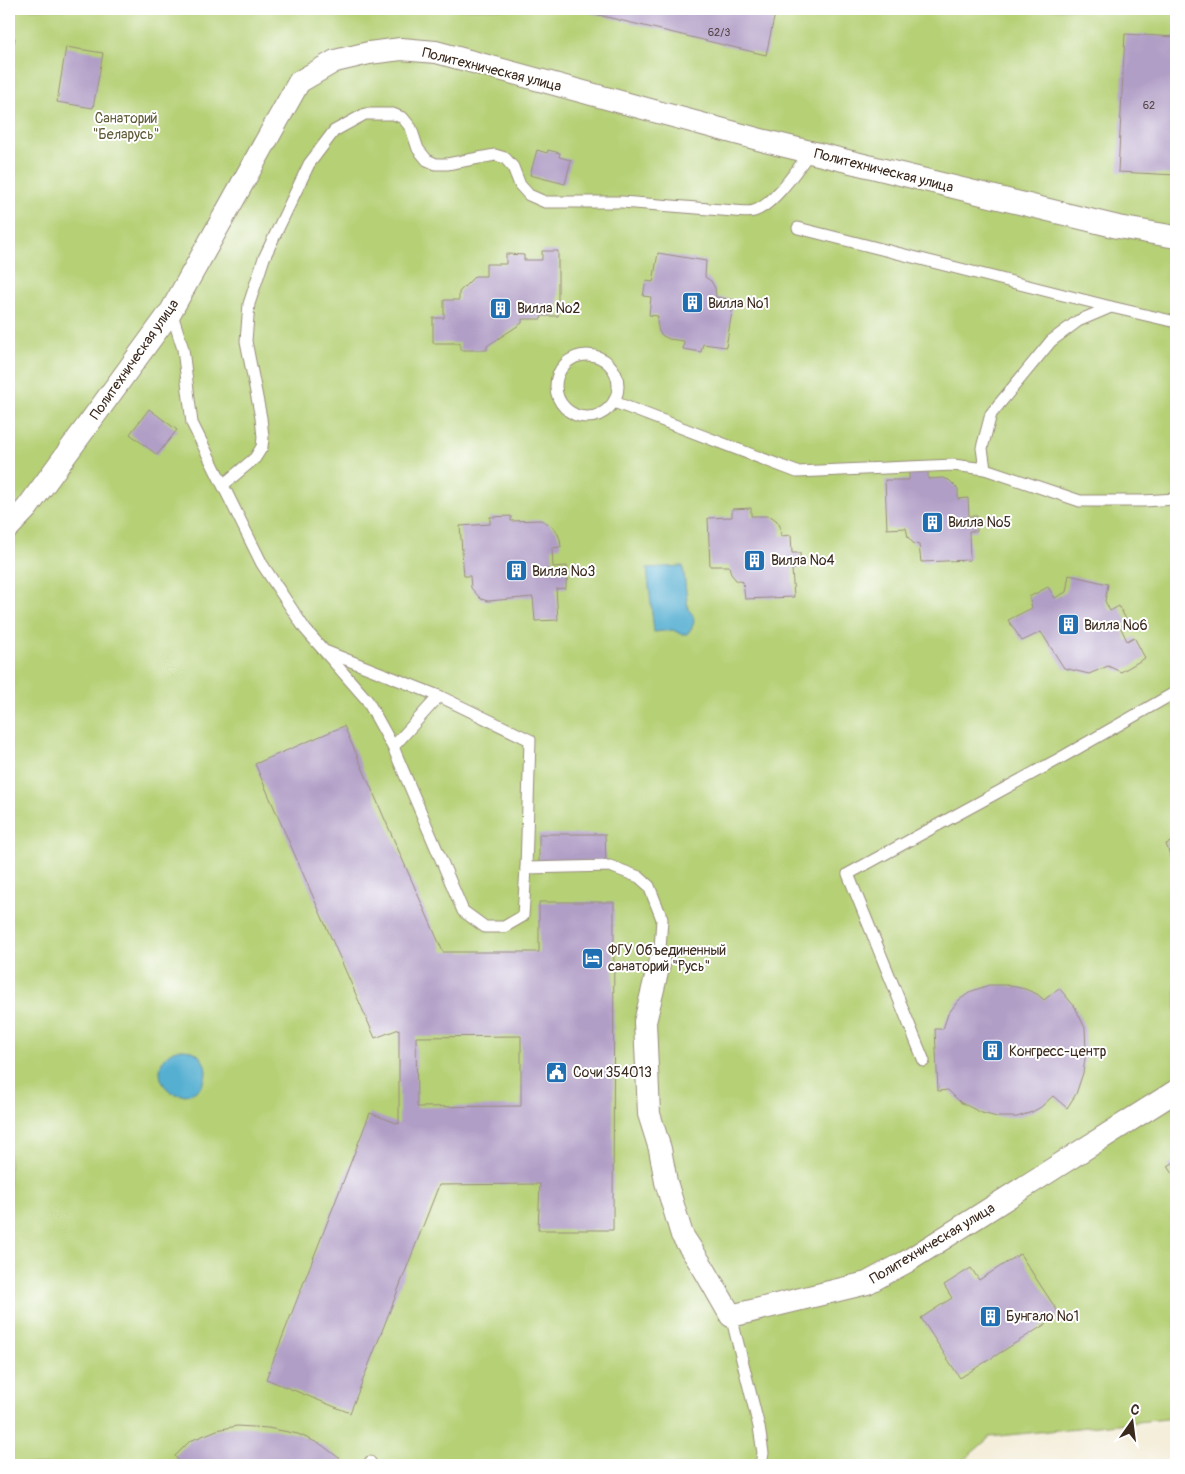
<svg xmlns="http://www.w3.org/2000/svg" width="1185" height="1474" viewBox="0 0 1185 1474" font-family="Pangolin,sans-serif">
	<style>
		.green { fill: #b6d076; stroke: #787d4a }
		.water { fill: #54afd1; stroke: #486c78 }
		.building { fill: #b19ec6; fill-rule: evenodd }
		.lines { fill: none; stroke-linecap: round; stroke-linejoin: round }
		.service-casing { stroke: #988c7c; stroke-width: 13 }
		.minor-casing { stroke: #988c7c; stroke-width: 24 }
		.service { stroke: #fff; stroke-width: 11 }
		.minor { stroke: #fff; stroke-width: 22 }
		.labels { text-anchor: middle; stroke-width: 4; stroke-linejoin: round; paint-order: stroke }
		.number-label { font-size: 11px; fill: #584748 }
		.street-label { font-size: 14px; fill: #3b2a1e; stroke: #fff }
		.park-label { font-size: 14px; fill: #605c38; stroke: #fff }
		.poi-label { font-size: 14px; fill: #3b2a1e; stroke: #fff; text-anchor: start }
	</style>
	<rect width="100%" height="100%" fill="#fff"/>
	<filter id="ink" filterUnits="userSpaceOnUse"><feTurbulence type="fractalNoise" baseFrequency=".02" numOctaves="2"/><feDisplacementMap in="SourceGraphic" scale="10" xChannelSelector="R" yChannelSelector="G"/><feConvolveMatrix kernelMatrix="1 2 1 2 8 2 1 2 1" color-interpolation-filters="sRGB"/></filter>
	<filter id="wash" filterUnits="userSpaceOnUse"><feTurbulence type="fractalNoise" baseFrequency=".0096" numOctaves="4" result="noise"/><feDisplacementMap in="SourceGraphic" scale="20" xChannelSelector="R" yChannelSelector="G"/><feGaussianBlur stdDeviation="1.12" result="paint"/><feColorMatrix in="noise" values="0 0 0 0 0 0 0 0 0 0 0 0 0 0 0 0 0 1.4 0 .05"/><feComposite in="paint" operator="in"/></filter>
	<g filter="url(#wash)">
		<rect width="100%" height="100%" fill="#f4eedb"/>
		<polygon class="green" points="9,9 1176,9 1176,1418 990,1437 958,1465 9,1465"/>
		<g class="water">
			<path d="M 683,566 L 688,609 C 697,618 695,625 687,634 L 681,634 L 673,630 L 654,632 L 647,568 Z"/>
			<circle cx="183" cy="1072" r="23"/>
		</g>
		<g id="blocks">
			<g class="building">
				<polygon points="573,9 776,9 766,55"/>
				<polygon points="1125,34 1176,37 1176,175 1118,172"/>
				<polygon points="9,37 15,38 10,62 9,62"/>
				<polygon points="66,47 103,53 93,108 57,102"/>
				<polygon points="537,150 547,153 548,150 560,153 559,157 571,160 565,184 530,175"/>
				<polygon points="542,251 558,251 558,316 542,316 541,319 522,319 522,323 487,346 487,350 460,350 460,343 433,343 433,318 444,318 444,300 459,300 459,292 475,276 486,276 486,264 506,264 506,254 524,255 524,260 542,260"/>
				<polygon points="658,253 706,261 705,277 711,281 715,288 716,297 734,300 726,347 703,344 701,352 683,349 684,341 669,339 663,336 659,332 657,322 658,316 649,315 651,297 643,296 646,281 653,282"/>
				<polygon points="149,409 177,430 157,455 130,434"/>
				<polygon points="909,471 928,471 928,479 943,478 949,480 958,489 958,499 968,498 969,516 977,516 977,531 969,531 970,560 921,562 919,545 913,543 908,537 906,528 887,529 885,480 909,480"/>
				<polygon points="751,508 751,516 766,516 772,517 777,521 780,526 781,536 791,535 792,553 800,553 801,568 792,569 794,597 745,599 743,582 736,580 731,574 729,566 710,566 708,518 732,517 732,509"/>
				<polygon points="511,516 511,521 541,520 549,524 556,530 560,539 561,547 552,548 553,567 567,566 568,580 566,580 566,588 556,589 558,620 535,621 533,597 488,601 481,599 471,588 470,576 464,576 460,526 490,524 490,517"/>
				<polygon points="1069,575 1108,584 1105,601 1110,611 1119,606 1128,623 1120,626 1127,641 1134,637 1145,658 1121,672 1108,666 1089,674 1064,668 1041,632 1022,641 1008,620 1032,608 1029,597 1048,587 1055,598 1066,592"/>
				<path d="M 344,726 L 443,952 L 539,952 L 539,902 L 614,902 L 613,1230 L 538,1230 L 540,1184 L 439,1185 L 350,1413 L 266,1379 L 370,1113 L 399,1124 L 399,1029 L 375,1038 L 255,764 ZM 521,1036 L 521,1106 L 417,1107 L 416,1037 Z"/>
				<polygon points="539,834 605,834 606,862 539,862"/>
				<polygon points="1176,840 1176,872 1166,844"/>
				<polygon points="989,985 1006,985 1025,989 1037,994 1044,1000 1059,988 1075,1007 1085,1028 1086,1051 1083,1073 1076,1094 1067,1108 1053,1096 1041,1107 1032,1112 1017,1117 997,1117 982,1113 960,1102 948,1090 938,1091 935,1029 943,1029 948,1014 959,1000 972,991"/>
				<polygon points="1176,1161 1176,1179 1168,1166"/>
				<polygon points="1020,1254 1060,1315 960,1378 921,1318 952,1298 944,1285 971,1268 979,1280"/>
				<polygon points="237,1426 268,1428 298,1434 322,1445 348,1465 181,1465 175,1456 190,1441 217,1430"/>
			</g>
		</g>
	</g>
	<g filter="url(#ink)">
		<use href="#blocks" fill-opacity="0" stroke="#988c7c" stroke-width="1"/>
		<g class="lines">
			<defs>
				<g id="service">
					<polyline points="798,228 1111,307 1176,322"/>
					<polyline points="171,311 183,349 192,423 262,564 305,629 367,700 393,747 463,911 485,927 504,927 523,916 526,868 530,740 439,696 325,651"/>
					<circle cx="587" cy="386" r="31"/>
					<polyline points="614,402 797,472 953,465 985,469 1080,501 1143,501 1176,499"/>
					<polyline points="985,469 982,448 991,414 1051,341 1078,321 1111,307"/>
					<path d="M 223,485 L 255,458 L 262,447 L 263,437 L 261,418 L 246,341 L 249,304 L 264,258 L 309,164 L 334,131 L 365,114 L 393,114 L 403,118 L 411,128 L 418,149 L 427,160 L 436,164 L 447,164 L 495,155 L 505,158 L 513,167 L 520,185 L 529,195 L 545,202 L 622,202 L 734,211 C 740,211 748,213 754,211 C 774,205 798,168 810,152"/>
					<polyline points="393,747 439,696"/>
					<polyline points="526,868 610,866 639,877 649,886 662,919 659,964"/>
					<polyline points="924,1061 848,874 1057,760 1176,692"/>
					<polyline points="731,1316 759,1427 763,1453 761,1465"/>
					<polyline points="370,1462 372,1465"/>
				</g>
				<g id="minor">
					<polyline points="9,527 27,508 171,311 299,82 335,61 369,53 401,49 436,52 765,141 1118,227 1176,237"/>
					<polyline points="659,964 645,1022 649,1114 660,1149 666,1182 682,1235 704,1269 731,1316 867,1283 906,1262 1176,1091"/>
				</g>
			</defs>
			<use href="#service" class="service-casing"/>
			<use href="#minor" class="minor-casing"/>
			<use href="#service" class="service"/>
			<use href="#minor" class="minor"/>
		</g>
	</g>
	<defs>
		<symbol id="building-square" viewBox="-11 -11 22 22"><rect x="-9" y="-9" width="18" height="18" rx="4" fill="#1f6fb2" stroke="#fff"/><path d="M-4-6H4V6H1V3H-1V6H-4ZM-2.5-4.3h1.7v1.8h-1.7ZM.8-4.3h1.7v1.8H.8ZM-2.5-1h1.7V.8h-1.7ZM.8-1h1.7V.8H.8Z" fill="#fff"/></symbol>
		<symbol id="hotel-square" viewBox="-11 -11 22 22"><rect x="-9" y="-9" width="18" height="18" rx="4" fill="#1f6fb2" stroke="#fff"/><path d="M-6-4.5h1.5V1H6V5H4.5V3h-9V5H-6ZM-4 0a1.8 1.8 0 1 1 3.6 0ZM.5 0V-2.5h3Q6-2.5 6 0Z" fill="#fff"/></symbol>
		<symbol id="civic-square" viewBox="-11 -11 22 22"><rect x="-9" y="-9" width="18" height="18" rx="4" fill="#1f6fb2" stroke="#fff"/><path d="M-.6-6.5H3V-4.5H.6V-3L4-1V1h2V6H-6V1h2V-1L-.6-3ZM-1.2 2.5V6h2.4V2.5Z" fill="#fff"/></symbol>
	</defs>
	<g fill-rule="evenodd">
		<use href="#building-square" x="680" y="290" width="25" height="25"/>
		<use href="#building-square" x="488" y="296" width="25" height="25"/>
		<use href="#building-square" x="920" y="510" width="25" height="25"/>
		<use href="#building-square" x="742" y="548" width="25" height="25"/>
		<use href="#building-square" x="504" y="558" width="25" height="25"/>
		<use href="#building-square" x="1056" y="612" width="25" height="25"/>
		<use href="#hotel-square" x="580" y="946" width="25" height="25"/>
		<use href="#building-square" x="980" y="1038" width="25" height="25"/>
		<use href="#civic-square" x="544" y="1060" width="25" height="25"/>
		<use href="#building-square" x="978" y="1304" width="25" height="25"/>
	</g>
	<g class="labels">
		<g class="number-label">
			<text x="719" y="36">62/3</text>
			<text x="1149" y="109">62</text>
		</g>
		<g class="street-label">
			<text transform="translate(492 69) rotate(14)" y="5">Политехническая улица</text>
			<text transform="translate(884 170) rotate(14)" y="5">Политехническая улица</text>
			<text transform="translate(134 359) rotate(-55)" y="5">Политехническая улица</text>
			<text transform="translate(932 1243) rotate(-31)" y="5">Политехническая улица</text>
		</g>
		<g class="park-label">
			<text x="126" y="123">Санаторий<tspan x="126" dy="16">"Беларусь"</tspan></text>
		</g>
		<g class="poi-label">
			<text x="708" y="308">Вилла №1</text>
			<text x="517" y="313">Вилла №2</text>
			<text x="948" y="527">Вилла №5</text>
			<text x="771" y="565">Вилла №4</text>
			<text x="532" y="576">Вилла №3</text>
			<text x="1084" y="630">Вилла №6</text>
			<text x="608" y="955">ФГУ Объединенный<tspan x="608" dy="16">санаторий "Русь"</tspan></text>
			<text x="1009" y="1056">Конгресс-центр</text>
			<text x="573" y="1077">Сочи 354013</text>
			<text x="1006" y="1321">Бунгало №1</text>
		</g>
	</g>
	<rect width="1185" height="1474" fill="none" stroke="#fff" stroke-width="30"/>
	<g transform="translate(1132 1422) rotate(14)" stroke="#ffffff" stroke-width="4" paint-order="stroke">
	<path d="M0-4L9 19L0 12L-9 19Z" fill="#3b2a1e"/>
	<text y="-8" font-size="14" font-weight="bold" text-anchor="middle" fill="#3b2a1e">С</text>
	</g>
</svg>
